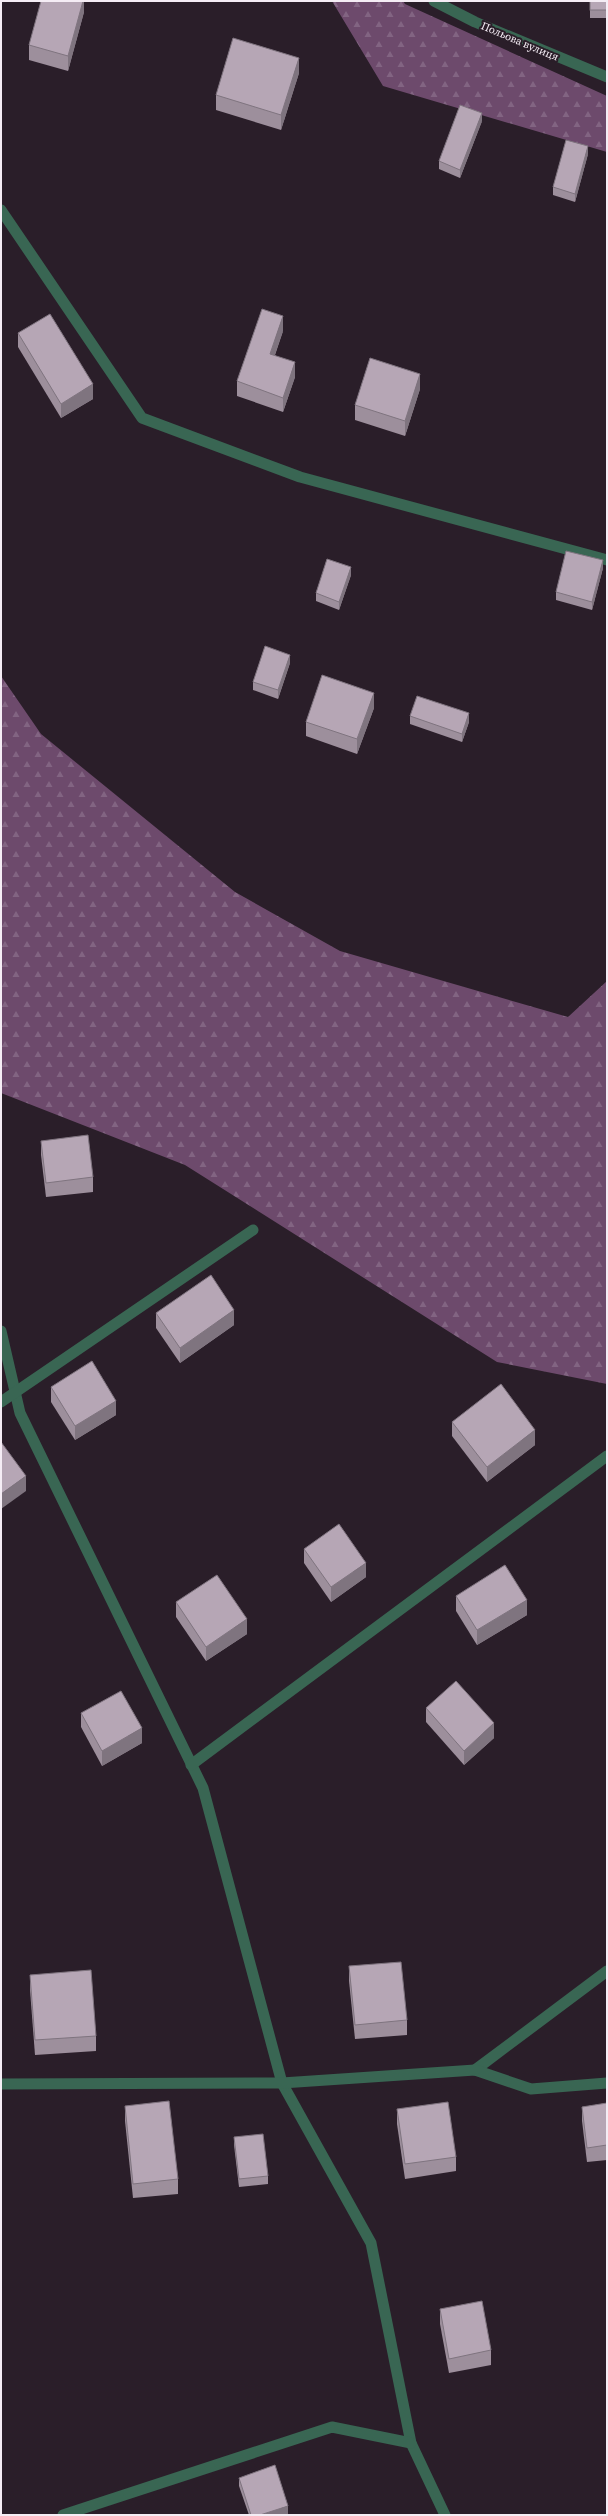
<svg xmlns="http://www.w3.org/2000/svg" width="608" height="2516" viewBox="0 0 608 2516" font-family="'Source Serif 4',serif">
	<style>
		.forest { fill: url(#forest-firs) }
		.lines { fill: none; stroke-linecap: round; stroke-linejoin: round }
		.minor { stroke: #396653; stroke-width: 11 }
		.wall { fill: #9d8f9c }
		.shaded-wall { fill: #7f747f }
		.building { fill: #b6a6b5; stroke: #7f747f }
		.labels { text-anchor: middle; stroke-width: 4; stroke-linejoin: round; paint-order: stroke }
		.street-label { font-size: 11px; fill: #f5edf5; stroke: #2a1e29 }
	</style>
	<defs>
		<pattern id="forest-firs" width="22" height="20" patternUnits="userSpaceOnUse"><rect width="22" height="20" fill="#6d4a6c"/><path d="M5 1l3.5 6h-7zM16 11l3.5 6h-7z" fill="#826482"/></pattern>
	</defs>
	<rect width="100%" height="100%" fill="#2a1e29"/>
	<g class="forest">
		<polygon points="332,1 403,1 405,4 607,96 607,152 383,86"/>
		<polygon points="1,676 41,734 235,892 340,951 568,1017 607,981 607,1384 497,1362 185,1165 1,1093"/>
	</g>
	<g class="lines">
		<g class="minor">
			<polyline points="434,1 475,22 607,77"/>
			<polyline points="1,210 142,418 300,477 607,560"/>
			<polyline points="1,1331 20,1413 203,1788 282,2083 371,2243 411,2443 445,2515"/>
			<polyline points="1,1402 253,1230"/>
			<polyline points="191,1765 607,1456"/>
			<polyline points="475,2070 607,1971"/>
			<polyline points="1,2084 282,2083 475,2070 531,2089 607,2083"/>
			<polyline points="63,2515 332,2427 411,2443"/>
		</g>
	</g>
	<g class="wall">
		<polygon points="84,1 84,12 68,71 29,60 29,45"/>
		<rect x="590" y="1" width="17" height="17"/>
		<polygon points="299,73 281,130 216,110 216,95"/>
		<polygon points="482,121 460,178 439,169 439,161"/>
		<polygon points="588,154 575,202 553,195 553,187"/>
		<polygon points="283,331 275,355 295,377 283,412 237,396 237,381"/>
		<polygon points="18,333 93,399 61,418 18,347"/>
		<polygon points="420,389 405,436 355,420 355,405"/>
		<polygon points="603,568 592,610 556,600 556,592"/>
		<polygon points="351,575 339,610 316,601 316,593"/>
		<polygon points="290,663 278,699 253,690 253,682"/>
		<polygon points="374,708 357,754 306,736 306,722"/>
		<polygon points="410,716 469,722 462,742 410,724"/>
		<polygon points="41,1141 93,1177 93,1192 46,1197 41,1155"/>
		<polygon points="156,1313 234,1325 180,1363 156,1328"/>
		<polygon points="51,1387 116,1415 75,1440 51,1402"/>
		<polygon points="452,1422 535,1445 487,1482 452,1436"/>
		<polygon points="304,1549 366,1577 331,1602 304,1563"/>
		<polygon points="456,1596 527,1615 477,1645 456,1611"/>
		<polygon points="176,1602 247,1634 206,1661 176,1617"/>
		<polygon points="426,1708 494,1738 464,1765 426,1722"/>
		<polygon points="81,1713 142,1743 102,1766 81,1727"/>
		<polygon points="349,1966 407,2020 407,2035 355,2039 349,1981"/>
		<polygon points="30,1975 96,2036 96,2051 35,2055 30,1990"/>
		<polygon points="607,2103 607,2160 587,2162 582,2121 582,2107"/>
		<polygon points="125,2106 178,2179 178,2194 133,2198 125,2121"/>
		<polygon points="397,2109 456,2157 456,2171 405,2179 397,2124"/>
		<polygon points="234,2137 268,2176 268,2184 239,2187 234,2145"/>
		<polygon points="440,2309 491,2350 491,2365 449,2373 440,2324"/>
		<polygon points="239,2478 288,2514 284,2515 249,2515 239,2486"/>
	</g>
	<g class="shaded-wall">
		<polygon points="83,1 84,1 84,12 68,71 68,56"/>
		<polygon points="299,58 299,73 281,130 281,115"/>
		<polygon points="482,113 482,121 460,178 460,170"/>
		<polygon points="588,146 588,154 575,202 575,194"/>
		<polygon points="283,316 283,331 270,369 270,354"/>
		<polygon points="295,362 295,377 283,412 283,398"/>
		<polygon points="420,374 420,389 405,436 405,421"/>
		<polygon points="93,384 93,399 61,418 61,404"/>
		<polygon points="603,560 603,568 592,610 592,602"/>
		<polygon points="351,567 351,575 339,610 339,602"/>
		<polygon points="290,655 290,663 278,699 278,690"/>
		<polygon points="374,693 374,708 357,754 357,739"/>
		<polygon points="469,713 469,722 462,742 462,734"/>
		<polygon points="234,1310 234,1325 180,1363 180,1348"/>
		<polygon points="116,1401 116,1415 75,1440 75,1426"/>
		<polygon points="535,1430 535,1445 487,1482 487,1467"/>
		<polygon points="26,1476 26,1491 1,1509 1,1494"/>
		<polygon points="366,1563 366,1577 331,1602 331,1587"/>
		<polygon points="527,1600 527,1615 477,1645 477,1630"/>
		<polygon points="247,1619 247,1634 206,1661 206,1647"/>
		<polygon points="494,1723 494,1738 464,1765 464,1751"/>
		<polygon points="142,1728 142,1743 102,1766 102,1751"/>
		<polygon points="288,2506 288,2514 284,2515 260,2515"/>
	</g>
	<g class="building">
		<polygon points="41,1 83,1 68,56 29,45"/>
		<rect x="590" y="1" width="17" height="9"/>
		<polygon points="233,38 299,58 281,115 216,95"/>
		<polygon points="460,105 482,113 460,170 439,161"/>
		<polygon points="566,140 588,146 575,194 553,187"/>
		<polygon points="262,309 283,316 270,354 295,362 283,398 237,381"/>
		<polygon points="50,314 93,384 61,404 18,333"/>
		<polygon points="370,358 420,374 405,421 355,405"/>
		<polygon points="566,551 603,560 592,602 556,592"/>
		<polygon points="327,559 351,567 339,602 316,593"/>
		<polygon points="265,646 290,655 278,690 253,682"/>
		<polygon points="322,675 374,693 357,739 306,722"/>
		<polygon points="417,696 469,713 462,734 410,716"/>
		<polygon points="88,1135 93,1177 46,1183 41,1141"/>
		<polygon points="211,1275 234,1310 180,1348 156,1313"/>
		<polygon points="92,1361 116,1401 75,1426 51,1387"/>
		<polygon points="501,1384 535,1430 487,1467 452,1422"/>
		<polygon points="1,1442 26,1476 1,1494"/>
		<polygon points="339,1524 366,1563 331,1587 304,1549"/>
		<polygon points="505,1565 527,1600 477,1630 456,1596"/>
		<polygon points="217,1575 247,1619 206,1647 176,1602"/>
		<polygon points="456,1681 494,1723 464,1751 426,1708"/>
		<polygon points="121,1691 142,1728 102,1751 81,1713"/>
		<polygon points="401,1962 407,2020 355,2025 349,1966"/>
		<polygon points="91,1970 96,2036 35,2040 30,1975"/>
		<polygon points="169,2101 178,2179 133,2184 125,2106"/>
		<polygon points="448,2102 456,2157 405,2164 397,2109"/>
		<polygon points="607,2103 607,2145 587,2148 582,2107"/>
		<polygon points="263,2134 268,2176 239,2179 234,2137"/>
		<polygon points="482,2301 491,2350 449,2359 440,2309"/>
		<polygon points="275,2465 288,2506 260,2515 251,2515 239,2478"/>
	</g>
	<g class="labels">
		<g class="street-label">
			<text transform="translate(520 41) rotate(23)" y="4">Польова вулиця</text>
		</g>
	</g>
	<rect width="608" height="2516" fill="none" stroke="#f5edf5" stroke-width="4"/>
</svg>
